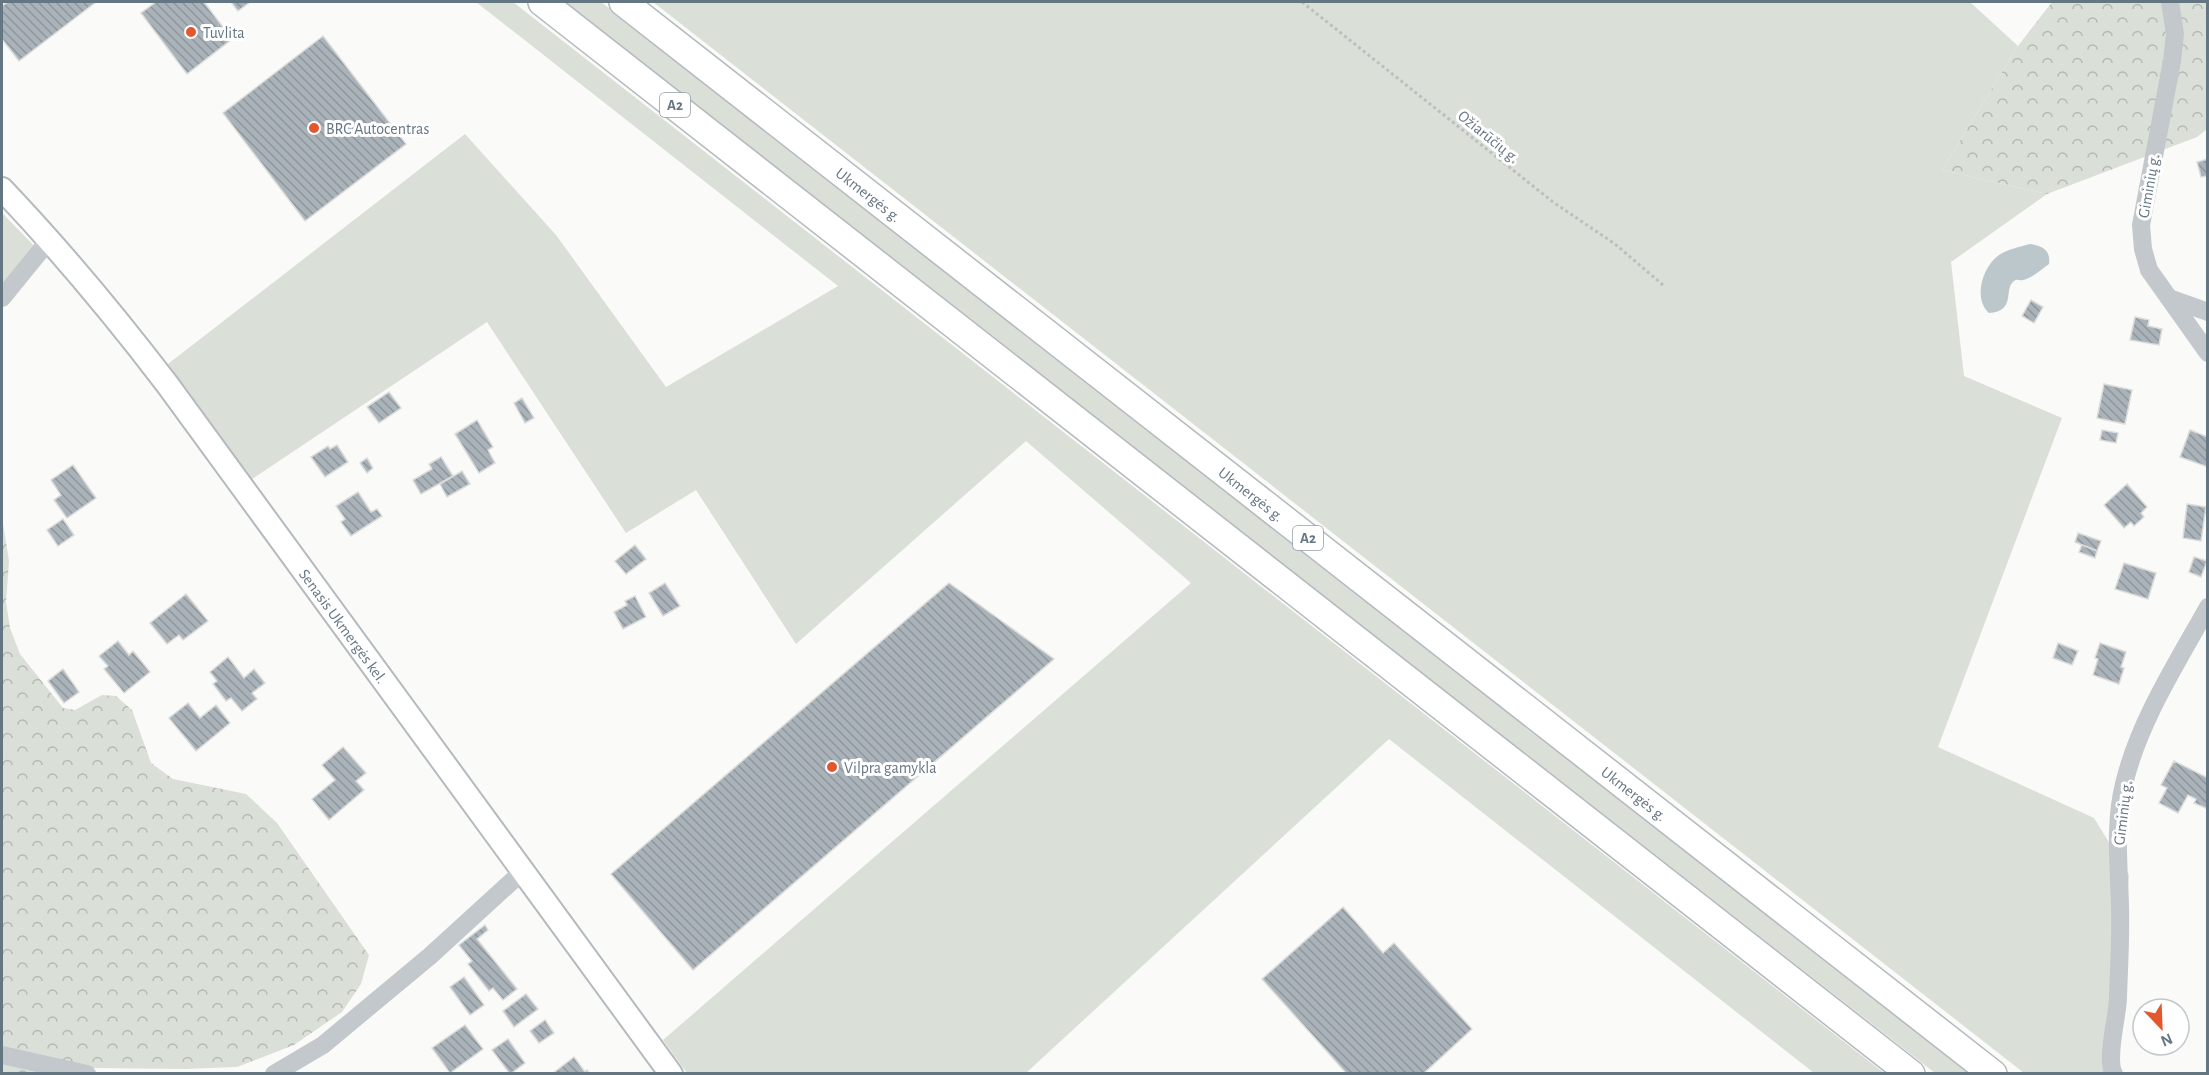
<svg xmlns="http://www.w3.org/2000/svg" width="2209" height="1075" viewBox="0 0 2209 1075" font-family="'Alegreya Sans',sans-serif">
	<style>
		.grass { fill: #dadfd7 }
		.forest { fill: url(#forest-crowns) }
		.water { fill: #bbc7cb }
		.building { fill: url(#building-back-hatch); stroke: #dcdcda; stroke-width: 1.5 }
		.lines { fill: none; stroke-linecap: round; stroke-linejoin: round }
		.major-casing { stroke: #b5babe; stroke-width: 26 }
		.highway-casing { stroke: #b4b9bd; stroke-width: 30 }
		.path { stroke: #bbbfc2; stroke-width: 3; stroke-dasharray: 3 3; stroke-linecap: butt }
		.minor { stroke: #c3c8cc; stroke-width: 18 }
		.major { stroke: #fff; stroke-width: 22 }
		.highway { stroke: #fff; stroke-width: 27 }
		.poi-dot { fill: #e4572e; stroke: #fff; stroke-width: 2 }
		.labels { text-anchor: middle; stroke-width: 6; stroke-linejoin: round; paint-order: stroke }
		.shield { fill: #fff; stroke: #939fa8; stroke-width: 1.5 }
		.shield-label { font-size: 15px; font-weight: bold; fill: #657683 }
		.poi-label { font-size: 16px; fill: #657683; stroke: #fff; text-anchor: start }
		.street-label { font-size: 16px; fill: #657683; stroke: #fff }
	</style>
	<defs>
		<pattern id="forest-crowns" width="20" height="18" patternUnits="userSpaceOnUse" patternTransform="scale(1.5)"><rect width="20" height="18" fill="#dadfd7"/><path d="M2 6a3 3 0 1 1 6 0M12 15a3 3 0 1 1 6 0" fill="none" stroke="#b4b9b4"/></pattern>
		<pattern id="building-back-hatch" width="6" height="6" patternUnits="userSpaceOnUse" patternTransform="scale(1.5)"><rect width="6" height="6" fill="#aab3b9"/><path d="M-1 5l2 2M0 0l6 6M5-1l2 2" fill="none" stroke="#8e969c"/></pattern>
	</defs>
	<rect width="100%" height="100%" fill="#fafaf8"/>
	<g class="grass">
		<polygon points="476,2 513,2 1884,1073 1814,1073 1389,739 1026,1073 687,1073 663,1040 1191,583 1026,441 796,644 696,490 626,533 487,322 252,479 168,364 465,134 556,235 666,387 838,286"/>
		<polygon points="562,2 601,2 1974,1073 1935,1073"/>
		<polygon points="653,2 1970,2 2018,46 1942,170 2047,194 1951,262 1964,376 2062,418 1938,747 2094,818 2129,875 2115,1073 2024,1073"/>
		<polygon points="2,213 46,258 2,308"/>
	</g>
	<g class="forest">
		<polygon points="2052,2 2207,2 2207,129 2197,137 2047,194 1942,170 2018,46"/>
		<polygon points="2,517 9,561 6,602 10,628 20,654 63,708 75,710 102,695 116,696 132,710 151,763 173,779 246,794 277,823 369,955 361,984 342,1012 294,1045 237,1067 185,1069 94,1068 86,1073 2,1073"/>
	</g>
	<path class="water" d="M 2030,244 C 2042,246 2051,250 2049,264 C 2042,269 2032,278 2023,280 C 2018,281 2018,278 2014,281 C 2003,289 2017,311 1989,313 C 1973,299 1982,267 1999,255 C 2008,249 2019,247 2030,244 Z"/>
	<g class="building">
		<polygon points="8,2 96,2 19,61 2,39 2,6"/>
		<polygon points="156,2 204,2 232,39 187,74 141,13"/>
		<polygon points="231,2 250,2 238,11"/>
		<polygon points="323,36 406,144 305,221 223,113"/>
		<polygon points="2208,159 2208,176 2201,177 2197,162"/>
		<polygon points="2031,300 2043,307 2034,323 2022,316"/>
		<polygon points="2135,317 2149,320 2148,326 2162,329 2159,345 2130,340"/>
		<polygon points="2104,384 2132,390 2125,424 2097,418"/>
		<polygon points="389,392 401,408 379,423 367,407"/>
		<polygon points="522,398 534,418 525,423 514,403"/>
		<polygon points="477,420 493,447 488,450 495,463 479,473 455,434"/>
		<polygon points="2102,430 2118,433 2116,443 2100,440"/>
		<polygon points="2190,430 2208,437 2208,467 2180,457"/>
		<polygon points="337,445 348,462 325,477 311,457 328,446 330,449"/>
		<polygon points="441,457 453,476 421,494 413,480 432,469 429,464"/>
		<polygon points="367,458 373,468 367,473 360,463"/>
		<polygon points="73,465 96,498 67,518 54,500 61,495 51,480"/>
		<polygon points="462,471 470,484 447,497 440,484"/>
		<polygon points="2127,484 2147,507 2141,513 2144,517 2134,526 2131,522 2124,528 2104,505"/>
		<polygon points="358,492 371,512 377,509 382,516 351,536 341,522 345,519 336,506"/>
		<polygon points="2187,504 2206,507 2201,541 2183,538"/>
		<polygon points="63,519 74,535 58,546 47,530"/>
		<polygon points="2078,533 2101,541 2097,551 2075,542"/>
		<polygon points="635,545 646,559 626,574 615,561"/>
		<polygon points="2082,545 2097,551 2095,558 2079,552"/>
		<polygon points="2194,557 2207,561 2201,577 2189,572"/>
		<polygon points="2124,563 2156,573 2148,599 2115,589"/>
		<polygon points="665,583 680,606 663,616 649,593"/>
		<polygon points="949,583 1054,659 693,970 611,874"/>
		<polygon points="186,594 208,621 183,640 179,635 167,644 150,623"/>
		<polygon points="635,596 646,617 623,629 614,612 627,605 625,601"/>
		<polygon points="118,641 129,655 133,651 150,672 124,693 104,669 108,666 99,656"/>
		<polygon points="2058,643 2078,651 2072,665 2053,658"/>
		<polygon points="2100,643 2126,652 2121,667 2124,668 2119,684 2093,675 2098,659 2095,658"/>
		<polygon points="228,657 244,678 254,669 265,683 252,693 257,699 242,711 231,698 226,701 213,684 217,681 210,672"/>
		<polygon points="63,669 79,692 64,703 48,681"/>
		<polygon points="188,703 200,718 216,705 230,723 196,751 169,718"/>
		<polygon points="343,747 366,773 356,781 364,790 329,820 312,799 335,780 322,765"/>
		<polygon points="2174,761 2208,778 2208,809 2194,803 2196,799 2188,795 2178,813 2159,803 2167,788 2161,785"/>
		<polygon points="1343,907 1383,953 1394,943 1472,1029 1423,1074 1347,1074 1262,979"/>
		<polygon points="485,925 488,930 477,939 517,989 503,1000 493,988 489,991 468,964 472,961 459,945"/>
		<polygon points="464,977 484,1005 470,1015 450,987"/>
		<polygon points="526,994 538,1009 514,1027 503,1011"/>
		<polygon points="545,1020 554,1033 539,1043 530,1031"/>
		<polygon points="465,1025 483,1049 450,1073 432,1048"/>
		<polygon points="508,1039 525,1063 510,1074 492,1050"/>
		<polygon points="574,1057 585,1072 587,1070 590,1074 552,1074"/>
	</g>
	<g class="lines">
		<defs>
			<g id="major">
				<path id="s1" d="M 2,189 C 61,251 115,316 167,384 L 671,1074"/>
			</g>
			<g id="highway">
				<polyline points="542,2 1911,1074"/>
				<path id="s2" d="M 623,2 L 1993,1074"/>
			</g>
		</defs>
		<use href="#major" class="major-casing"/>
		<use href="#highway" class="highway-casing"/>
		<polyline class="path" points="1302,2 1553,202 1615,244 1663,285"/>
		<g class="minor">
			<polyline points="2170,2 2175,34 2172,61 2141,225 2143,249 2149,270 2208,353"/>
			<polyline points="2,298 50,239"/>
			<polyline points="2169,298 2208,312"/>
			<polyline points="2,1055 87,1074"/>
			<polyline points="274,1074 323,1045 430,956 523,871"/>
			<path d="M 2114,1074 C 2105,1059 2118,1016 2118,997 C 2119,967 2121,936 2120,906 C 2119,865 2114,824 2124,784 C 2139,721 2177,663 2208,607"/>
		</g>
		<use href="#major" class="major"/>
		<use href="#highway" class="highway"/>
	</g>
	<g class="poi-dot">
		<circle cx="191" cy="32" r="6"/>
		<circle cx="314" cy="128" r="6"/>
		<circle cx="832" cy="767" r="6"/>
	</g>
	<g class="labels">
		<g class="shield">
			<rect x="660" y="93" width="30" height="24" rx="4.5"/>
			<rect x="1293" y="526" width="30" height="24" rx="4.5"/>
		</g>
		<g class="shield-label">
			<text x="675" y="110">A2</text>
			<text x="1308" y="543">A2</text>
		</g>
		<g class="poi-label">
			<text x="203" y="38">Tuvlita</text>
			<text x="326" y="134">BRC Autocentras</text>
			<text x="844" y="773">Vilpra gamykla</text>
		</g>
		<g class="street-label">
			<text transform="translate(1489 136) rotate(39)" y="6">Ožiarūčių g.</text>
			<text transform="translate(2148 186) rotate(-80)" y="6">Giminių g.</text>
			<text dy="6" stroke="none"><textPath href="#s2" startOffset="312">Ukmergės g.</textPath></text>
			<text dy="6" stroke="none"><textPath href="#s2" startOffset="798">Ukmergės g.</textPath></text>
			<text dy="6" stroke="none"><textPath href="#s1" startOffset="555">Senasis Ukmergės kel.</textPath></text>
			<text dy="6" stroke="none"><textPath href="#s2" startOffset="1284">Ukmergės g.</textPath></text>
			<text transform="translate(2122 813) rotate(-83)" y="6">Giminių g.</text>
		</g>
	</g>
	<rect width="2209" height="1075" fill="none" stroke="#657683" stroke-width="6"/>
	<g transform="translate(2161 1027) rotate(157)"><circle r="28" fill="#ffffff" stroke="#c1c8cd" stroke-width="1.5"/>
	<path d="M0-4.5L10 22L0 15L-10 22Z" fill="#e4572e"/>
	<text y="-9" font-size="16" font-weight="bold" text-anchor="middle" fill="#657683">N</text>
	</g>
</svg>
